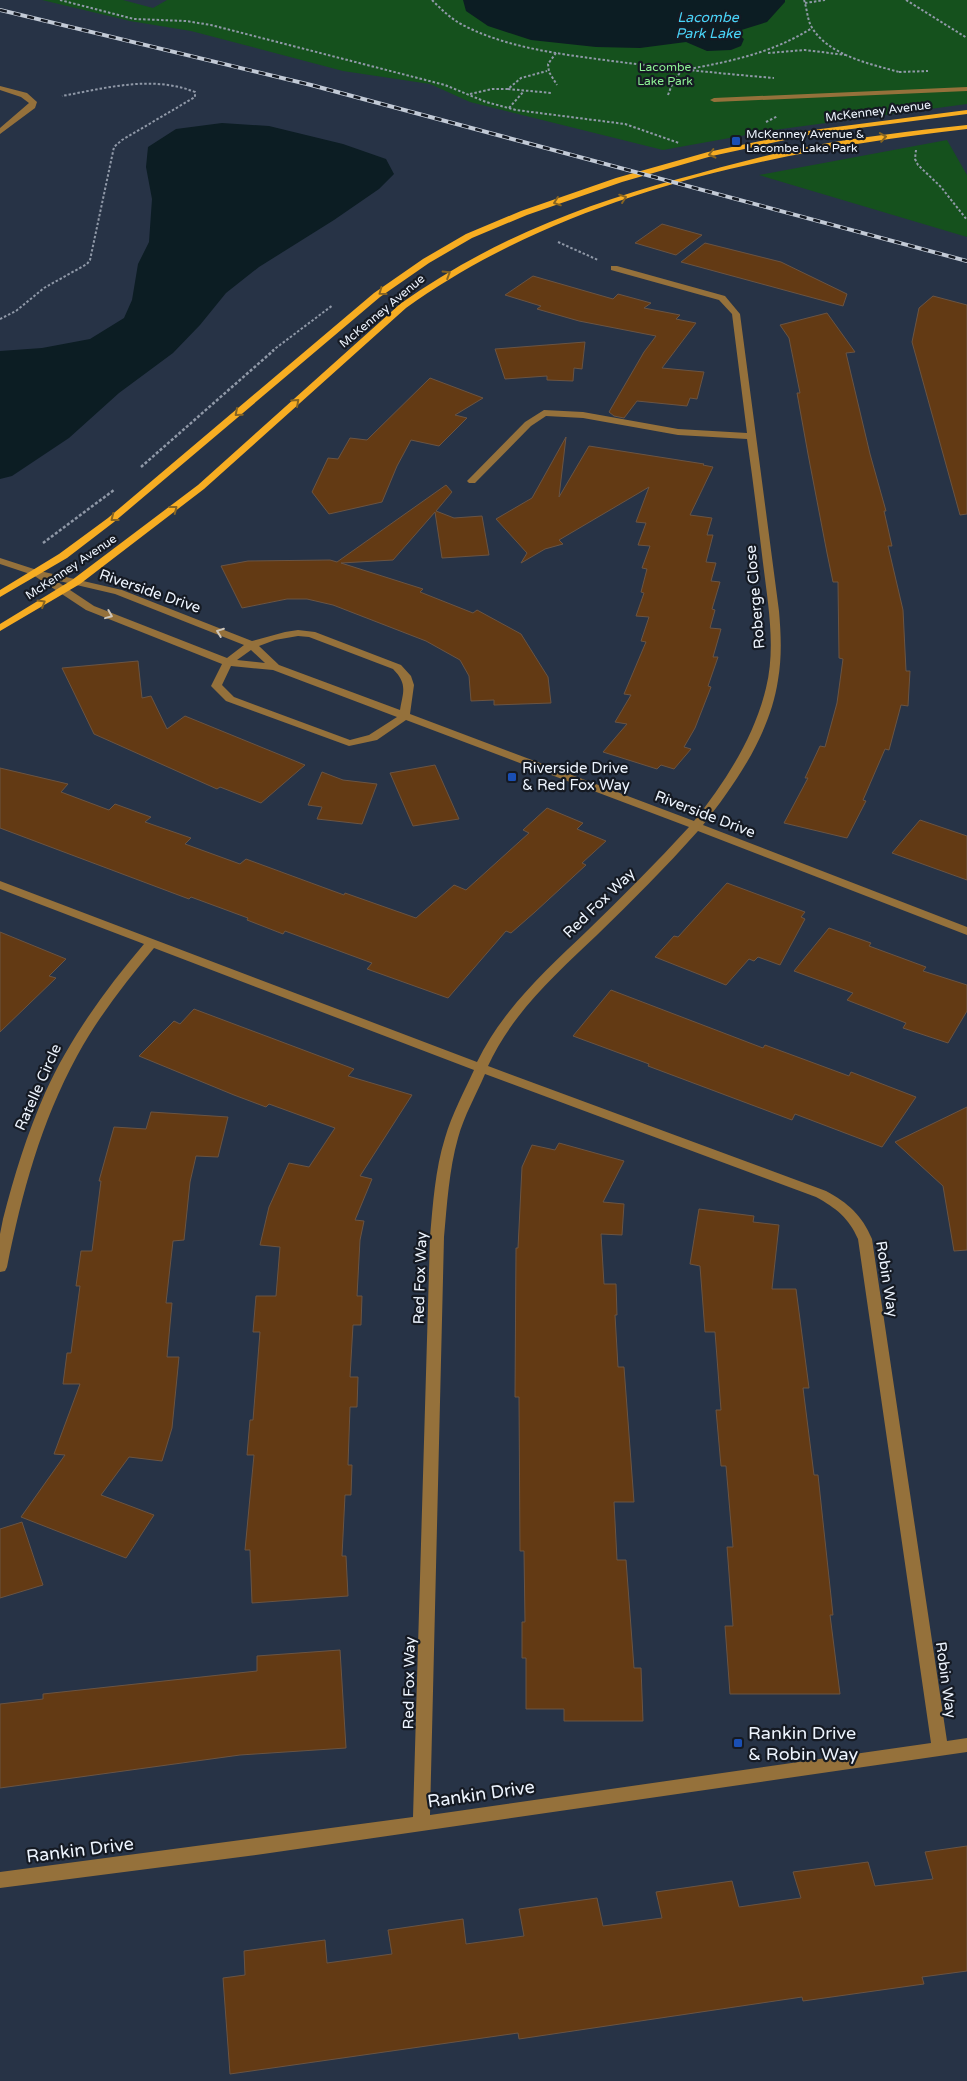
<svg xmlns="http://www.w3.org/2000/svg" width="967" height="2081" viewBox="0 0 967 2081" font-family="'Varela Round',sans-serif">
	<style>
		.green { fill: #15511d }
		.water { fill: #0c1d23 }
		.building { fill: #633a14; stroke: #6a5443 }
		.lines { fill: none; stroke-linecap: round; stroke-linejoin: round }
		.path-far1 { stroke: #9099a8; stroke-width: 2; stroke-dasharray: 2.5 2; stroke-linecap: butt }
		.path { stroke: #9099a8; stroke-width: 2.5; stroke-dasharray: 3 2; stroke-linecap: butt }
		.minor { fill: #95713b; fill-rule: evenodd }
		.major { fill: #f7ad22; fill-rule: evenodd }
		.rail-casing { stroke: #c2cad6; stroke-width: 4 }
		.rail { stroke: #151a23; stroke-width: 2.5; stroke-dasharray: 7; stroke-linecap: butt }
		.oneway { stroke: #866422 }
		.oneway2 { stroke: #cec6ba }
		.transit-dot { fill: #1a4fb4; stroke: #151a23; stroke-width: 2 }
		.labels { text-anchor: middle; stroke-width: 4.5; stroke-linejoin: round; paint-order: stroke }
		.far-park-label { font-size: 12px; fill: #8df194; stroke: #151a23 }
		.far-street-label { font-size: 12px; fill: #edf4fe; stroke: #151a23 }
		.far-poi-label { font-size: 12px; fill: #edf4fe; stroke: #151a23; text-anchor: start }
		.far-water-label { font-size: 14px; font-style: italic; fill: #49d4f8; stroke: #151a23 }
		.street-label { font-size: 15px; fill: #edf4fe; stroke: #151a23 }
		.poi-label { font-size: 15px; fill: #edf4fe; stroke: #151a23; text-anchor: start }
		.near-poi-label { font-size: 18px; fill: #edf4fe; stroke: #151a23; text-anchor: start }
		.near-street-label { font-size: 18px; fill: #edf4fe; stroke: #151a23 }
	</style>
	<rect width="100%" height="100%" fill="#273346"/>
	<g class="green">
		<polygon points="42,0 123,0 153,8 167,0 967,0 967,104 774,130 663,150 470,102 430,84 343,71 191,31 130,21"/>
		<polygon points="947,140 967,175 967,237 759,175"/>
	</g>
	<g class="water">
		<polygon points="463,0 785,0 785,2 767,22 735,32 744,39 741,46 731,50 707,51 686,42 640,48 596,47 531,40 488,26 466,11"/>
		<polygon points="222,123 269,126 343,144 386,159 394,174 379,189 334,220 259,267 226,293 200,325 173,353 119,393 69,438 12,476 0,479 0,351 42,348 90,339 124,318 132,300 138,264 149,242 152,199 146,167 148,147 176,129"/>
	</g>
	<g class="building">
		<polygon points="662,224 702,235 676,255 635,243"/>
		<polygon points="705,243 781,262 847,294 843,306 681,262"/>
		<polygon points="533,276 613,299 618,294 651,303 644,308 680,315 676,319 696,323 662,368 704,372 697,399 690,398 687,406 637,401 624,418 614,416 609,412 644,352 656,336 579,321 537,309 541,306 505,295"/>
		<polygon points="933,296 967,305 967,514 960,515 912,342 919,308"/>
		<polygon points="827,313 855,352 846,353 870,454 886,511 884,511 892,546 888,546 903,610 906,671 910,671 908,706 901,705 889,750 885,749 863,800 866,801 847,838 784,823 808,778 805,778 820,746 825,747 837,703 843,659 839,658 838,582 833,582 827,553 808,454 797,393 800,393 789,338 780,325"/>
		<polygon points="585,342 582,369 574,368 573,381 547,380 547,376 505,379 495,349"/>
		<polygon points="430,378 483,398 455,415 467,418 439,446 411,440 397,466 382,502 329,514 312,492 328,458 338,459 350,438 367,440"/>
		<polygon points="566,437 559,497 589,446 704,464 703,465 713,467 690,515 712,518 707,535 713,535 706,562 716,563 711,581 720,582 712,609 715,610 710,628 721,629 713,657 718,657 708,686 711,687 695,728 684,747 691,749 674,769 661,765 657,769 603,752 627,724 615,722 631,695 624,694 646,642 641,641 649,617 636,616 644,593 641,592 647,569 642,568 650,546 638,545 646,523 636,522 649,487 559,540 563,544 545,549 521,563 527,553 496,519 532,498"/>
		<polygon points="446,485 452,492 436,511 454,518 482,516 489,555 442,558 435,512 393,560 341,563 423,589 420,592 473,613 477,610 521,634 548,677 551,703 494,705 494,700 471,701 469,676 460,660 426,641 333,605 307,599 287,599 242,608 221,566 248,561 330,560 337,562"/>
		<polygon points="138,661 142,698 151,696 167,729 185,716 305,765 261,803 220,787 217,789 94,734 62,668"/>
		<polygon points="435,765 459,819 413,826 390,773"/>
		<polygon points="0,768 68,784 61,792 109,810 115,804 151,817 145,822 191,838 185,844 240,864 246,859 344,895 345,893 416,918 454,885 466,890 529,833 523,830 547,808 583,823 577,829 606,841 582,863 586,865 535,912 511,933 506,931 448,998 367,969 372,963 285,931 283,934 247,920 248,918 191,897 189,899 0,828"/>
		<polygon points="322,772 343,780 377,784 362,824 317,819 322,807 308,805"/>
		<polygon points="920,820 967,836 967,880 892,853"/>
		<polygon points="727,883 805,912 801,917 805,919 780,965 758,957 754,961 749,959 726,985 655,957 674,936 678,937"/>
		<polygon points="829,928 871,943 869,946 926,967 923,971 967,985 967,1011 948,1043 903,1028 906,1023 847,1000 853,993 794,971"/>
		<polygon points="0,932 66,959 49,976 56,978 0,1032"/>
		<polygon points="611,990 763,1048 765,1045 849,1076 851,1072 916,1097 882,1147 795,1114 792,1120 648,1066 649,1064 573,1036"/>
		<polygon points="194,1009 354,1069 348,1076 412,1095 360,1176 372,1179 355,1220 364,1221 360,1240 357,1296 362,1296 361,1325 353,1325 350,1377 358,1377 357,1407 350,1407 348,1465 352,1465 351,1495 345,1495 342,1556 346,1556 348,1596 252,1603 250,1550 245,1550 254,1455 247,1455 250,1420 253,1420 260,1332 253,1332 256,1296 276,1296 280,1247 260,1245 269,1207 289,1163 309,1167 335,1128 269,1104 266,1107 234,1095 139,1056 174,1021 180,1024"/>
		<polygon points="967,1107 967,1250 954,1251 943,1186 895,1142"/>
		<polygon points="151,1112 228,1117 218,1157 196,1156 190,1182 184,1240 173,1241 166,1303 172,1303 167,1357 179,1357 172,1428 162,1461 129,1457 101,1495 154,1515 126,1558 21,1517 65,1455 54,1454 80,1384 63,1384 67,1353 71,1353 80,1286 76,1286 81,1251 92,1251 101,1181 99,1181 114,1127 146,1129"/>
		<polygon points="559,1143 624,1161 603,1202 624,1204 622,1235 601,1234 604,1284 616,1284 617,1315 615,1315 618,1367 624,1367 634,1502 614,1502 617,1560 626,1560 634,1668 641,1668 643,1721 564,1721 564,1709 526,1709 526,1658 522,1658 522,1622 525,1622 524,1551 520,1551 519,1397 515,1397 516,1248 518,1248 522,1167 532,1145 555,1150"/>
		<polygon points="699,1209 754,1216 753,1222 779,1225 772,1289 796,1289 809,1388 803,1388 814,1475 818,1475 833,1615 830,1615 840,1694 730,1694 725,1626 733,1626 727,1547 733,1547 726,1466 721,1466 716,1410 721,1410 715,1332 705,1332 700,1266 690,1264"/>
		<polygon points="22,1522 43,1585 0,1598 0,1529"/>
		<polygon points="340,1650 346,1748 240,1755 0,1788 0,1704 43,1699 43,1694 257,1671 257,1656"/>
		<polygon points="967,1846 967,1971 922,1977 924,1984 803,2001 802,1997 519,2039 518,2033 230,2074 223,1978 245,1975 244,1951 325,1940 327,1963 392,1954 388,1930 463,1919 466,1944 524,1936 519,1909 597,1898 603,1926 662,1918 656,1892 732,1881 739,1907 801,1898 793,1872 868,1862 875,1886 933,1879 925,1852"/>
	</g>
	<g class="lines">
		<g class="path-far1">
			<polyline points="60,0 134,19 186,21 211,25 445,85 486,102 516,110 625,124 679,143"/>
			<path d="M 432,0 C 441,9 450,18 461,24 C 502,46 552,53 597,59 C 656,67 715,73 774,78"/>
			<path d="M 804,0 C 807,8 807,18 811,26 C 827,55 870,64 899,72"/>
			<polyline points="906,0 967,38"/>
			<polyline points="805,3 825,0"/>
			<polyline points="556,53 548,64 549,72 557,85"/>
			<polyline points="768,53 805,50 846,55"/>
			<path d="M 689,69 C 733,61 774,52 812,28"/>
			<polyline points="899,72 928,71"/>
			<polyline points="508,89 552,93"/>
			<polyline points="470,94 492,89 508,89 521,78 547,71"/>
			<polyline points="668,95 673,82 682,70"/>
			<polyline points="509,108 524,91"/>
			<polyline points="766,122 778,116"/>
			<polyline points="916,150 915,159 918,165 941,187 967,220"/>
			<polyline points="558,242 598,260"/>
			<path d="M 0,319 L 16,311 L 44,288 L 87,264 L 90,260 L 114,147 L 122,140 L 195,97 L 195,92 C 152,75 106,88 62,96"/>
			<polyline points="272,351 333,305"/>
		</g>
		<g class="path">
			<polyline points="141,467 274,350"/>
			<polyline points="43,543 114,490"/>
		</g>
		<g class="minor">
			<polygon points="0,86 27,93 37,102 35,108 0,134 0,128 29,103 21,97 0,90"/>
			<polygon points="967,87 967,91 714,102 710,100 714,98"/>
			<path d="M 611,266 L 617,266 L 725,296 L 740,314 L 779,611 C 781,634 782,657 778,680 C 770,734 736,783 703,825 L 967,927 L 967,935 L 698,831 C 666,867 632,901 597,935 C 555,975 513,1012 488,1066 L 826,1191 C 848,1203 862,1215 872,1239 L 947,1741 L 967,1738 L 967,1752 L 263,1854 L 0,1888 L 0,1872 L 413,1817 L 430,1237 C 433,1204 435,1170 445,1138 C 452,1114 464,1092 474,1070 L 154,948 C 126,982 98,1017 77,1056 C 41,1122 22,1193 7,1267 L 5,1271 L 0,1272 L 0,1234 L 3,1219 C 14,1176 27,1134 45,1093 C 70,1038 105,990 144,944 L 0,889 L 0,881 L 477,1062 C 503,1009 545,971 587,931 C 622,897 656,863 689,827 L 406,720 L 377,740 L 349,746 L 226,701 L 211,686 L 222,664 L 86,610 L 33,575 L 0,564 L 0,558 L 40,571 L 122,590 L 252,641 L 285,632 L 298,630 L 315,632 L 401,665 L 411,676 L 414,685 L 410,714 L 694,821 C 725,782 754,738 766,688 C 776,648 768,604 763,563 C 758,522 753,480 747,439 L 678,435 L 583,418 L 546,416 L 531,426 L 475,483 L 469,483 L 467,481 L 525,422 L 544,410 L 583,412 L 678,429 L 747,433 L 732,314 L 719,300 L 611,270 ZM 55,580 L 115,594 L 244,645 L 227,658 L 94,606 ZM 298,636 L 309,637 L 393,669 C 408,684 403,692 400,710 L 279,665 L 259,646 L 275,640 ZM 251,650 L 265,663 L 237,660 ZM 231,666 L 273,670 L 397,717 L 369,735 L 350,740 L 234,697 L 222,685 ZM 485,1074 L 816,1197 C 836,1208 849,1218 858,1239 L 931,1743 L 430,1815 L 444,1237 C 447,1204 449,1170 458,1138 C 464,1116 476,1095 485,1074 Z"/>
		</g>
		<g class="major">
			<polygon points="967,110 967,114 813,134 712,156 622,182 527,215 472,238 429,263 380,297 114,522 67,558 0,597 0,590 59,554 108,518 374,293 423,259 466,234 521,211 616,178 708,152 813,130"/>
			<path d="M 967,125 L 967,129 C 775,151 566,193 406,308 L 204,489 L 80,584 L 0,631 L 0,624 L 72,580 L 198,485 L 400,304 C 486,243 576,207 678,179 C 719,168 760,156 802,148 C 857,137 912,131 967,125 Z"/>
		</g>
		<defs>
			<polyline id="rail" points="0,10 311,85 967,261"/>
		</defs>
		<use href="#rail" class="rail-casing"/>
		<use href="#rail" class="rail"/>
	</g>
	<defs><path id="oneway-chevron" d="M-2-3.5L2.5 0L-2 3.5" fill="none" stroke-width="1.6" stroke-linecap="round" stroke-linejoin="round" transform="scale(1.25)"/></defs>
	<g class="oneway">
		<use href="#oneway-chevron" transform="translate(883 137) rotate(-9)"/>
		<use href="#oneway-chevron" transform="translate(712 154) rotate(166)"/>
		<use href="#oneway-chevron" transform="translate(623 198) rotate(-19)"/>
		<use href="#oneway-chevron" transform="translate(557 202) rotate(161)"/>
		<use href="#oneway-chevron" transform="translate(447 274) rotate(-32)"/>
		<use href="#oneway-chevron" transform="translate(382 292) rotate(144)"/>
		<use href="#oneway-chevron" transform="translate(296 402) rotate(-42)"/>
		<use href="#oneway-chevron" transform="translate(238 413) rotate(139)"/>
		<use href="#oneway-chevron" transform="translate(174 509) rotate(-38)"/>
		<use href="#oneway-chevron" transform="translate(114 518) rotate(142)"/>
		<use href="#oneway-chevron" transform="translate(42 603) rotate(-31)"/>
	</g>
	<g class="oneway2">
		<use href="#oneway-chevron" transform="translate(109 615) rotate(22)"/>
		<use href="#oneway-chevron" transform="translate(220 632) rotate(-159)"/>
	</g>
	<g class="transit-dot">
		<rect x="731" y="136" width="10" height="10" rx="2.5"/>
		<rect x="507" y="772" width="10" height="10" rx="2.5"/>
		<rect x="733" y="1738" width="10" height="10" rx="2.5"/>
	</g>
	<g class="labels">
		<g class="far-park-label">
			<text x="665" y="71">Lacombe<tspan x="665" dy="14">Lake Park</tspan></text>
		</g>
		<g class="far-street-label">
			<text transform="translate(878 111) rotate(-7)" y="4">McKenney Avenue</text>
			<text transform="translate(382 311) rotate(-40)" y="4">McKenney Avenue</text>
			<text transform="translate(71 567) rotate(-34)" y="4">McKenney Avenue</text>
		</g>
		<g class="far-poi-label">
			<text x="746" y="138">McKenney Avenue &amp;<tspan x="746" dy="14">Lacombe Lake Park</tspan></text>
		</g>
		<g class="far-water-label">
			<text x="708" y="22">Lacombe<tspan x="708" dy="16">Park Lake</tspan></text>
		</g>
		<g class="street-label">
			<text transform="translate(150 591) rotate(19)" y="5">Riverside Drive</text>
			<text transform="translate(755 597) rotate(-95)" y="5">Roberge Close</text>
			<text transform="translate(705 814) rotate(21)" y="5">Riverside Drive</text>
			<text transform="translate(599 903) rotate(-44)" y="5">Red Fox Way</text>
			<text transform="translate(38 1087) rotate(-66)" y="5">Ratelle Circle</text>
			<text transform="translate(420 1278) rotate(-88)" y="5">Red Fox Way</text>
			<text transform="translate(887 1279) rotate(81)" y="5">Robin Way</text>
			<text transform="translate(946 1680) rotate(82)" y="5">Robin Way</text>
			<text transform="translate(409 1683) rotate(-89)" y="5">Red Fox Way</text>
		</g>
		<g class="poi-label">
			<text x="522" y="773">Riverside Drive<tspan x="522" dy="17">&amp; Red Fox Way</tspan></text>
		</g>
		<g class="near-poi-label">
			<text x="748" y="1739">Rankin Drive<tspan x="748" dy="21">&amp; Robin Way</tspan></text>
		</g>
		<g class="near-street-label">
			<text transform="translate(481 1794) rotate(-8)" y="6">Rankin Drive</text>
			<text transform="translate(80 1850) rotate(-7)" y="6">Rankin Drive</text>
		</g>
	</g>
</svg>
